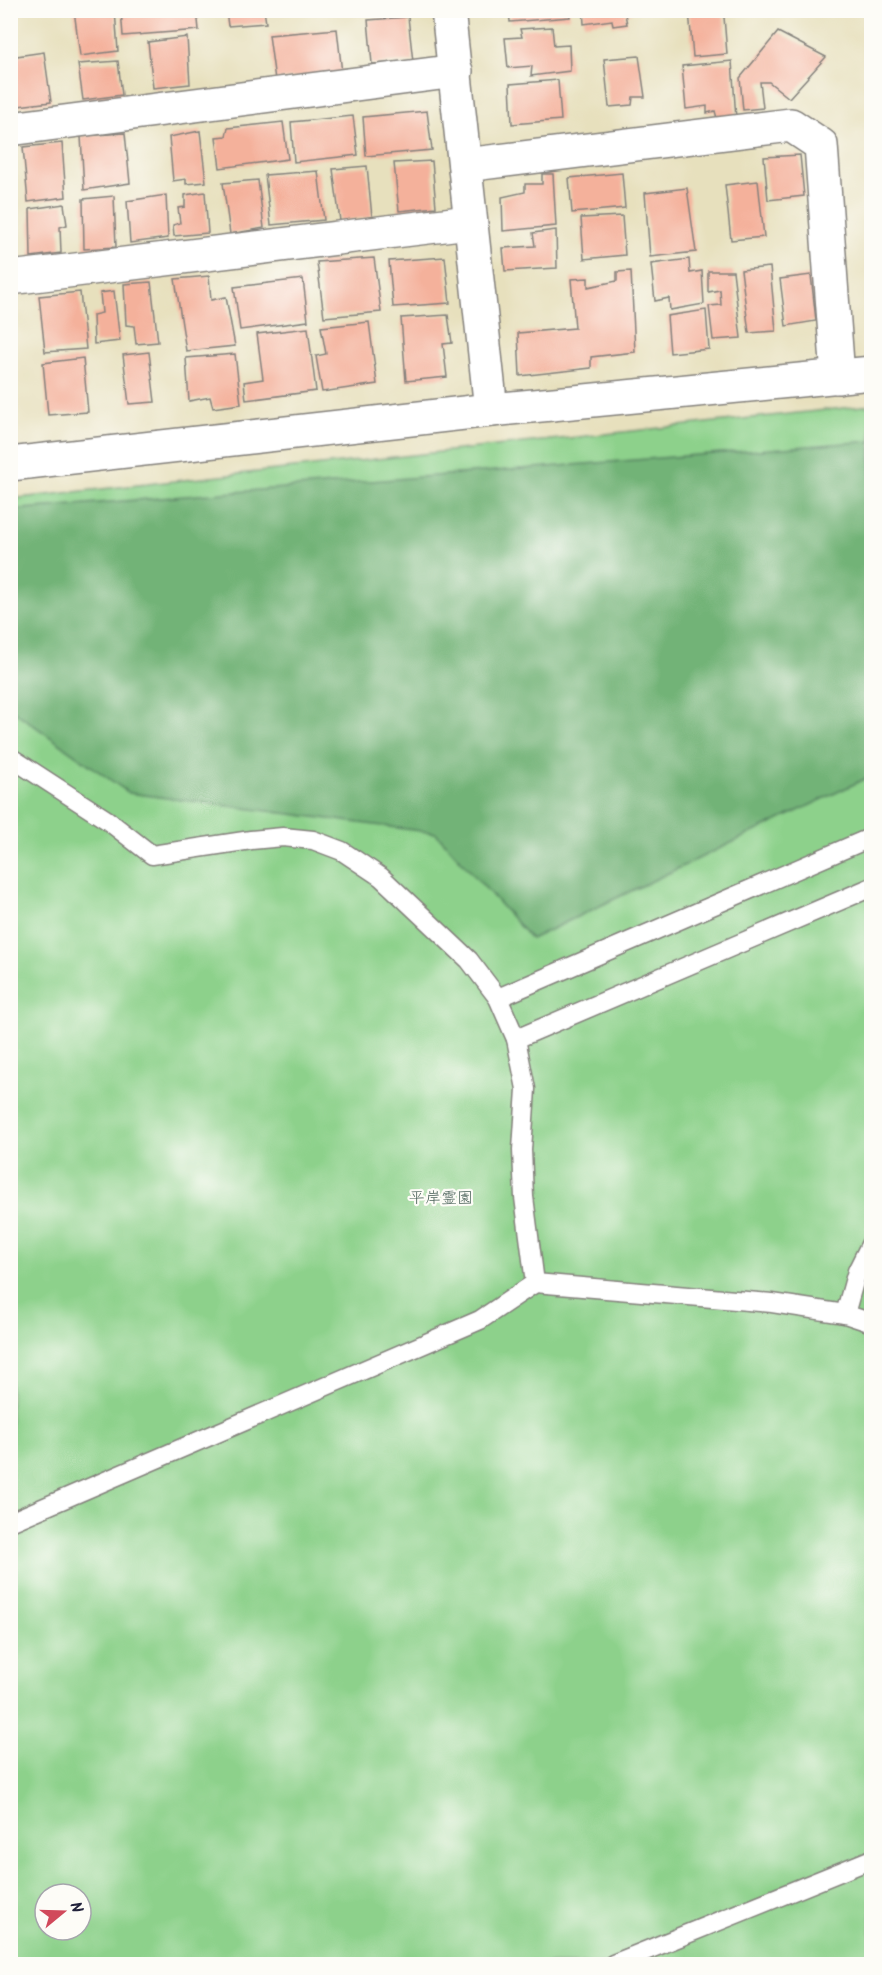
<svg xmlns="http://www.w3.org/2000/svg" width="882" height="1975" viewBox="0 0 882 1975" font-family="Kalam,'Klee One',sans-serif">
	<style>
		.green { fill: #8dd18b; stroke: #587a63; stroke-width: 1.5; fill-rule: evenodd }
		.forest { fill: #72b377; stroke: #4a6a59; stroke-width: 1.5 }
		.building { fill: #f4b19b }
		.lines { fill: none; stroke-linecap: round; stroke-linejoin: round }
		.service-casing { stroke: #84817c; stroke-width: 21 }
		.minor-casing { stroke: #84817c; stroke-width: 36 }
		.tertiary-casing { stroke: #84817c; stroke-width: 36 }
		.service { stroke: #fff; stroke-width: 18 }
		.minor { stroke: #fff; stroke-width: 33 }
		.tertiary { stroke: #fff; stroke-width: 33 }
		.labels { text-anchor: middle; stroke-width: 4.5; stroke-linejoin: round; paint-order: stroke }
		.park-label { font-size: 16px; fill: #475f57; stroke: #fdfcf7 }
	</style>
	<rect width="100%" height="100%" fill="#fdfcf7"/>
	<filter id="ink" filterUnits="userSpaceOnUse"><feTurbulence type="fractalNoise" baseFrequency=".0167" numOctaves="2"/><feDisplacementMap in="SourceGraphic" scale="12" xChannelSelector="R" yChannelSelector="G"/><feConvolveMatrix kernelMatrix="1 2 1 2 8 2 1 2 1" color-interpolation-filters="sRGB"/></filter>
	<filter id="wash" filterUnits="userSpaceOnUse"><feTurbulence type="fractalNoise" baseFrequency=".008" numOctaves="4" result="noise"/><feDisplacementMap in="SourceGraphic" scale="24" xChannelSelector="R" yChannelSelector="G"/><feGaussianBlur stdDeviation="1.35" result="paint"/><feColorMatrix in="noise" values="0 0 0 0 0 0 0 0 0 0 0 0 0 0 0 0 0 1.4 0 .05"/><feComposite in="paint" operator="in"/></filter>
	<g filter="url(#wash)">
		<rect width="100%" height="100%" fill="#e7e0bd"/>
		<path class="green" d="M 871,405 L 871,1964 L 11,1964 L 10,499 ZM 45,1894 L 81,1894 L 81,1930 L 45,1930 Z"/>
		<polygon class="forest" points="871,441 871,776 531,939 436,833 129,793 11,709 11,510"/>
		<g id="blocks">
			<g class="building">
				<polygon points="74,10 115,10 118,51 80,56"/>
				<polygon points="121,10 197,10 199,30 123,36"/>
				<polygon points="226,10 264,10 266,23 228,26"/>
				<polygon points="509,10 569,10 570,17 510,22"/>
				<polygon points="583,10 631,10 632,13 625,14 627,24 613,26 612,20 584,24"/>
				<polygon points="706,10 724,17 727,54 693,57 689,11"/>
				<polygon points="408,17 413,62 372,64 368,20"/>
				<polygon points="552,27 554,46 569,45 570,71 531,76 532,66 508,68 505,38 522,37 520,29"/>
				<polygon points="337,29 342,73 275,80 269,35"/>
				<polygon points="778,32 826,57 789,98 769,82 760,82 763,108 743,110 740,78"/>
				<polygon points="187,37 190,84 153,88 148,42"/>
				<polygon points="44,52 51,102 10,107 10,57"/>
				<polygon points="639,56 645,97 633,97 632,105 609,107 604,59"/>
				<polygon points="118,61 122,95 83,100 78,64"/>
				<polygon points="732,61 736,119 718,122 715,111 707,113 707,106 686,109 682,66"/>
				<polygon points="558,80 561,120 512,124 510,84"/>
				<polygon points="427,111 432,150 366,156 363,117"/>
				<polygon points="353,116 358,155 294,162 291,122"/>
				<polygon points="283,122 288,159 220,168 216,137 226,136 228,128"/>
				<polygon points="200,131 206,182 186,184 186,179 173,181 169,137"/>
				<polygon points="125,133 130,183 84,190 81,136"/>
				<polygon points="62,143 66,197 28,202 23,147"/>
				<polygon points="800,155 804,196 768,200 764,157"/>
				<polygon points="432,161 436,207 399,211 394,163"/>
				<polygon points="367,166 372,217 340,221 333,169"/>
				<polygon points="318,171 324,220 271,225 265,175"/>
				<polygon points="622,173 625,208 572,213 569,178"/>
				<polygon points="542,174 553,174 556,226 503,231 502,197 525,192 525,184 542,184"/>
				<polygon points="258,180 264,228 230,234 223,183"/>
				<polygon points="758,181 764,237 731,240 725,185"/>
				<polygon points="687,188 696,252 650,257 645,193"/>
				<polygon points="205,192 208,233 174,236 173,225 180,223 178,208 185,207 185,195"/>
				<polygon points="166,195 168,238 130,243 127,201"/>
				<polygon points="114,196 116,247 84,249 83,199"/>
				<polygon points="64,204 67,225 60,227 61,253 31,257 30,209"/>
				<polygon points="622,216 625,255 584,259 581,218"/>
				<polygon points="556,230 557,268 505,271 503,248 535,246 533,233"/>
				<polygon points="445,257 450,303 393,307 389,261"/>
				<polygon points="374,258 381,312 324,317 317,262"/>
				<polygon points="689,259 690,273 702,271 704,304 670,310 669,298 655,301 651,264"/>
				<polygon points="770,267 776,331 749,333 741,270"/>
				<polygon points="631,271 635,352 591,357 591,368 520,376 518,333 575,328 571,279 588,278 588,287 617,281 617,272"/>
				<polygon points="708,271 733,271 741,338 713,340 709,306 721,305 720,290 708,292"/>
				<polygon points="811,275 816,321 786,326 780,279"/>
				<polygon points="209,276 211,300 226,297 235,346 186,351 175,279"/>
				<polygon points="303,279 308,321 240,330 234,287"/>
				<polygon points="151,282 158,342 136,344 134,326 126,325 124,284"/>
				<polygon points="114,291 120,341 94,344 93,315 102,313 100,293"/>
				<polygon points="80,292 86,349 45,352 39,296"/>
				<polygon points="706,310 709,349 670,353 667,316"/>
				<polygon points="448,315 452,343 443,344 447,377 406,381 401,318"/>
				<polygon points="369,322 377,384 322,392 316,356 326,354 321,327"/>
				<polygon points="308,328 316,391 246,400 244,382 263,379 257,334"/>
				<polygon points="149,352 155,402 129,404 123,355"/>
				<polygon points="235,354 241,404 213,408 210,397 189,401 186,358"/>
				<polygon points="83,358 88,412 48,415 43,363"/>
			</g>
		</g>
	</g>
	<g filter="url(#ink)">
		<use href="#blocks" fill-opacity="0" stroke="#84817c" stroke-width="1.5"/>
		<g class="lines">
			<defs>
				<g id="service">
					<polyline points="10,757 107,820 152,855 251,840 283,837 313,840 342,851 381,877 469,960 498,998 516,1039 526,1089 522,1150 524,1197 535,1283 480,1320 10,1522"/>
					<polyline points="498,998 872,837"/>
					<polyline points="516,1039 872,887"/>
					<polyline points="535,1283 772,1303 845,1314 872,1323"/>
					<polyline points="845,1314 857,1271 872,1241"/>
					<polyline points="613,1964 872,1859"/>
				</g>
				<g id="minor">
					<polyline points="448,10 491,410"/>
					<polyline points="10,129 456,71"/>
					<polyline points="465,165 791,125 821,145 838,377"/>
					<polyline points="10,278 469,222"/>
				</g>
				<polyline id="tertiary" points="10,464 491,410 872,373"/>
			</defs>
			<use href="#service" class="service-casing"/>
			<use href="#minor" class="minor-casing"/>
			<use href="#tertiary" class="tertiary-casing"/>
			<use href="#service" class="service"/>
			<use href="#minor" class="minor"/>
			<use href="#tertiary" class="tertiary"/>
		</g>
	</g>
	<g class="labels">
		<g class="park-label">
			<text x="441" y="1203">平岸霊園</text>
		</g>
	</g>
	<rect width="882" height="1975" fill="none" stroke="#fdfcf7" stroke-width="36"/>
	<g transform="translate(63 1912) rotate(71)"><circle r="28" fill="#fdfcf7" stroke="#a5a5ac" stroke-width="1.5"/>
	<path d="M0-4.5L10 22L0 15L-10 22Z" fill="#d1495b"/>
	<text y="-9" font-size="16" font-weight="bold" text-anchor="middle" fill="#22223b">N</text>
	</g>
</svg>
